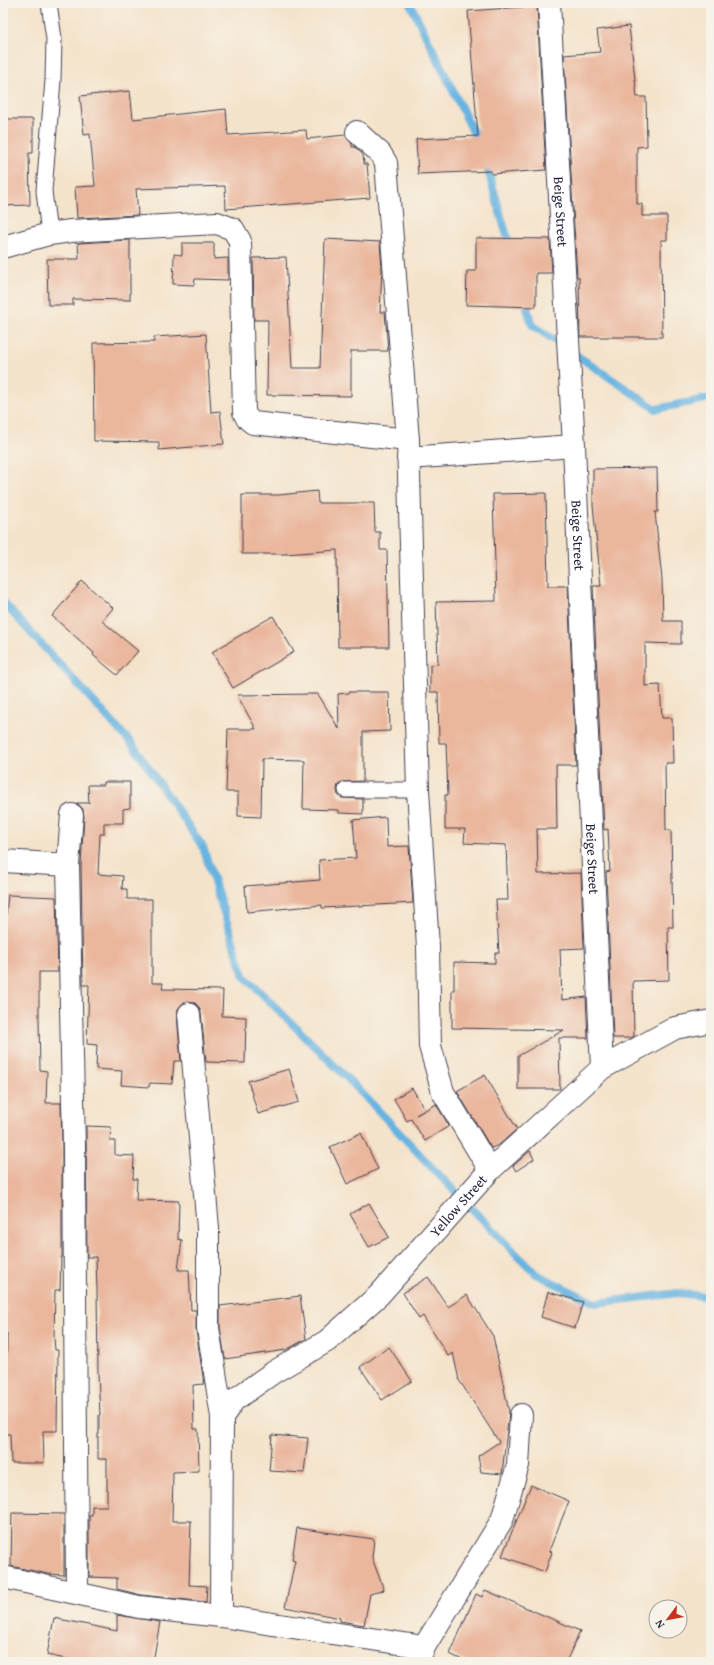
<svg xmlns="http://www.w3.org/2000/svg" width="714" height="1665" viewBox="0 0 714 1665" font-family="'Gentium Book Plus',serif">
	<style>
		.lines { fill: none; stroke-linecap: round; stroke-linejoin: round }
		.stream { stroke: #67b4e1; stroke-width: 8 }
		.building { fill: #eab69c }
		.lane-casing { stroke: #423f51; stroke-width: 17 }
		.street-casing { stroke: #423f51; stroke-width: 24 }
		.lane { stroke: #fff; stroke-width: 15 }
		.street { stroke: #fff; stroke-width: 22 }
		.labels { text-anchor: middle; stroke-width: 3; stroke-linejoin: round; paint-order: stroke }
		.street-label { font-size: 14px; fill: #22223b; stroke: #f7f3e8 }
	</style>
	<rect width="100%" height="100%" fill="#f7f3e8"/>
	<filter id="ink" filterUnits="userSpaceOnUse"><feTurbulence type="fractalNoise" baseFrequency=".025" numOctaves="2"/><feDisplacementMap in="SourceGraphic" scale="8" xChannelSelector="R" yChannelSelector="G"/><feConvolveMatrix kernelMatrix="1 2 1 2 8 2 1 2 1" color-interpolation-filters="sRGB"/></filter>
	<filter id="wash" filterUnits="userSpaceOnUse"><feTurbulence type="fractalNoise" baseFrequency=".012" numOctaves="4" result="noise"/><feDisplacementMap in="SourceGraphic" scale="16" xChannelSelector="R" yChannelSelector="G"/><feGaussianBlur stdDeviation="0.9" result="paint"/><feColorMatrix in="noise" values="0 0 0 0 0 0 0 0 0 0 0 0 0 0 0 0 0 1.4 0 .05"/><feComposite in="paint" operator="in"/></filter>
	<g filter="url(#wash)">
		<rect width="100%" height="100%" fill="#f4e3cb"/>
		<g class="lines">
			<g class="stream">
				<polyline points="410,3 480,146"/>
				<polyline points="485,160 510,247"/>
				<polyline points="524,297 532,325 656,409 711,398"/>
				<polyline points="3,602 132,744 203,847 244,976 358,1089 440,1176 536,1274 595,1303 678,1293 711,1297"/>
			</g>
		</g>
		<g id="blocks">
			<g class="building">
				<polygon points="537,6 546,170 491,174 491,171 418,174 416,139 478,136 468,11"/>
				<polygon points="629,26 637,97 646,97 647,146 637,147 637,204 642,204 642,216 667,216 667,240 661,240 662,337 580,337 579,277 577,277 564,55 600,52 597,30"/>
				<polygon points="130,91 133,119 226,109 228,135 306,130 307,139 345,135 352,144 352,147 355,147 363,155 364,164 367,164 370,198 226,209 225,186 136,189 138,215 77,218 75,187 95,186 90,134 84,135 80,96"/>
				<polygon points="3,119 33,119 33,153 29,153 30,205 3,206"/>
				<polygon points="476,238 550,239 552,273 536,273 536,307 466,305 467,271 476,271"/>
				<polygon points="325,239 380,242 382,268 380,312 385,312 388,351 351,351 351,396 267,395 268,320 254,320 253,258 286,257 292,368 320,368"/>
				<polygon points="130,240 130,300 73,299 73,305 48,305 47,259 79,259 78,243"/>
				<polygon points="182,243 214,243 214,259 228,258 228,280 195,279 194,285 173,284 174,254 182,255"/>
				<polygon points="206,334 211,412 220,411 224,444 159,450 159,442 94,441 93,343 154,342 154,337"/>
				<polygon points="657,468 658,512 655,512 662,580 663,621 681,621 681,644 645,643 645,686 660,685 662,718 672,718 673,763 665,763 666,830 671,830 673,927 668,927 669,980 633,981 634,1036 631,1038 613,1038 606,872 610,871 608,829 604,830 593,586 601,586 593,505 593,469"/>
				<polygon points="317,491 318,503 374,503 375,532 380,532 380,550 387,550 389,647 338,647 337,550 286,554 242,554 242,495 279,495"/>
				<polygon points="546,493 548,586 568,586 576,765 556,765 557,829 537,829 538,874 581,873 584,948 560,949 562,1000 586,997 588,1038 559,1038 560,1089 518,1089 518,1056 564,1030 452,1028 452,990 454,990 454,962 495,963 495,953 499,953 496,900 508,900 506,845 464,843 465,829 445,829 445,795 448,795 446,743 439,743 438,692 430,692 430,665 438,664 436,602 496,601 493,494"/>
				<polygon points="82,581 113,608 102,621 138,651 117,675 93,655 94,653 52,616"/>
				<polygon points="273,616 294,652 233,688 212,652"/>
				<polygon points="349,692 389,692 390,731 363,732 363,781 342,782 338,785 337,790 338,795 342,798 363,799 363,814 339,813 339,810 303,809 304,760 262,759 261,817 238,816 238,792 226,792 228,729 256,729 237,695 318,694 339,729 338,694 349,693"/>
				<polygon points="104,782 130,782 130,808 123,809 123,823 104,823 104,834 100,834 98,874 123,876 122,889 127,889 127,899 152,899 152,983 163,983 162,989 223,990 222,1016 246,1017 245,1063 206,1062 201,1013 199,1007 195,1003 188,1002 182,1004 178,1009 177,1015 181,1061 174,1061 172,1084 150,1083 149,1087 121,1085 122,1071 96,1069 97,1045 87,1044 89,985 83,985 81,865 84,816 83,809 77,803 89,803 88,785 104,785"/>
				<polygon points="386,817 387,847 409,846 413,903 322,908 322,905 247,912 245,886 320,880 319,860 356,858 353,820"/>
				<polygon points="8,895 56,897 58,972 39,972 39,1021 40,1070 47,1071 46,1103 61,1103 62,1148 62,1257 61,1257 60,1290 55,1290 54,1338 55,1350 58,1350 57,1431 43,1431 44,1463 11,1463 10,1434 3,1434 3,1393 6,1393 7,1333 5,1333 6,1306 3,1306 3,928 4,915 6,915"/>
				<polygon points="289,1069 299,1102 258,1114 248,1081"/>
				<polygon points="485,1075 517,1129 499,1145 491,1148 457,1091"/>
				<polygon points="412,1088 425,1110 416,1115 436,1104 449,1126 425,1141 411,1119 407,1121 394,1099"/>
				<polygon points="86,1126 111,1127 110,1141 115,1141 115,1155 134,1156 133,1179 137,1179 136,1200 179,1201 178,1239 182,1240 178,1270 189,1270 191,1310 196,1310 196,1330 204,1384 193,1385 194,1429 198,1429 199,1471 173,1472 172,1521 191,1521 189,1585 207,1586 206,1602 141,1595 117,1589 117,1578 89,1577 89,1515 92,1515 92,1506 107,1506 107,1459 98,1459 98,1434 99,1434 99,1415 100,1415 98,1373 97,1290 96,1257 87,1257"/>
				<polygon points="361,1133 378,1169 347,1184 330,1147"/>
				<polygon points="530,1151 534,1159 516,1171 513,1166"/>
				<polygon points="369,1203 389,1237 369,1247 350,1214"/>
				<polygon points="428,1277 448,1307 467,1295 493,1336 509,1412 502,1474 481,1472 478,1456 499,1442 459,1380 453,1353 448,1356 423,1316 419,1319 403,1293"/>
				<polygon points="548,1292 583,1302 575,1328 541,1317"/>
				<polygon points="300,1296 306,1339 286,1350 225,1359 220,1327 220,1306"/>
				<polygon points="389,1347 412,1381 382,1400 360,1367"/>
				<polygon points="272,1435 308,1438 304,1473 269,1471"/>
				<polygon points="531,1485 569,1501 549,1551 552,1552 545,1572 502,1556"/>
				<polygon points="12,1513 64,1514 64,1575 48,1574 11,1566"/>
				<polygon points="297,1528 374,1539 372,1558 384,1590 370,1594 364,1625 340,1621 340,1618 285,1607 295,1561 292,1560"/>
				<polygon points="485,1590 580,1631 566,1662 466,1662 450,1654 476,1594 482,1597"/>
				<polygon points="117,1615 160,1622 153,1662 80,1662 47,1655 54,1618 117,1631"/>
			</g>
		</g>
	</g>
	<g filter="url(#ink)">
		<use href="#blocks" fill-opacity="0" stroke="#423f51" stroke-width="1"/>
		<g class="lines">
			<defs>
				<g id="lane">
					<polyline points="49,234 44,191 53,80 54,39 49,3"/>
					<polyline points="346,790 418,790"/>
				</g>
				<g id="street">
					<path id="s1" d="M 549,3 L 574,446 L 602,1068"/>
					<polyline points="357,132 380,153 386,163 408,440 418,790 428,947 430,1046 443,1092 490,1170"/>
					<polyline points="3,247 49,234 71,231 217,223 233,229 240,241 244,412 247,418 253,423 408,440"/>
					<polyline points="408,458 574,446"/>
					<polyline points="72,815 68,865 74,1148 77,1592"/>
					<polyline points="3,861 68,865"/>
					<polyline points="189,1014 208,1228 208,1328 222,1417 221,1616 424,1647 418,1662"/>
					<path id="s2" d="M 222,1417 L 234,1400 L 274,1372 L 327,1341 L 379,1295 L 490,1170 L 602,1068 L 675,1028 L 711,1021"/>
					<polyline points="3,1577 139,1607 221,1616"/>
					<polyline points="424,1647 502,1520 518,1465 521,1415"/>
				</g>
			</defs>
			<use href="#lane" class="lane-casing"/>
			<use href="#street" class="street-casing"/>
			<use href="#lane" class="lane"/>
			<use href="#street" class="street"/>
		</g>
	</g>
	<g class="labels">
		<g class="street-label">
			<text dy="5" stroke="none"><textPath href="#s1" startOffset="209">Beige Street</textPath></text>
			<text dy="5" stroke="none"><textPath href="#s1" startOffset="533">Beige Street</textPath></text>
			<text dy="5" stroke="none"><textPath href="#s1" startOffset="857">Beige Street</textPath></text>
			<text dy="5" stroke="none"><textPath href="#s2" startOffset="320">Yellow Street</textPath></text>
		</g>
	</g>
	<rect width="714" height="1665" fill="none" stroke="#f7f3e8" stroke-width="16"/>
	<g transform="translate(668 1619) rotate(238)"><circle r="19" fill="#f7f3e8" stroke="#a29fa3"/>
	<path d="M0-3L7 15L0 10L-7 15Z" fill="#c8321e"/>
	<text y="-6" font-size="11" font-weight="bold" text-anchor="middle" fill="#22223b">N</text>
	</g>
</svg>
